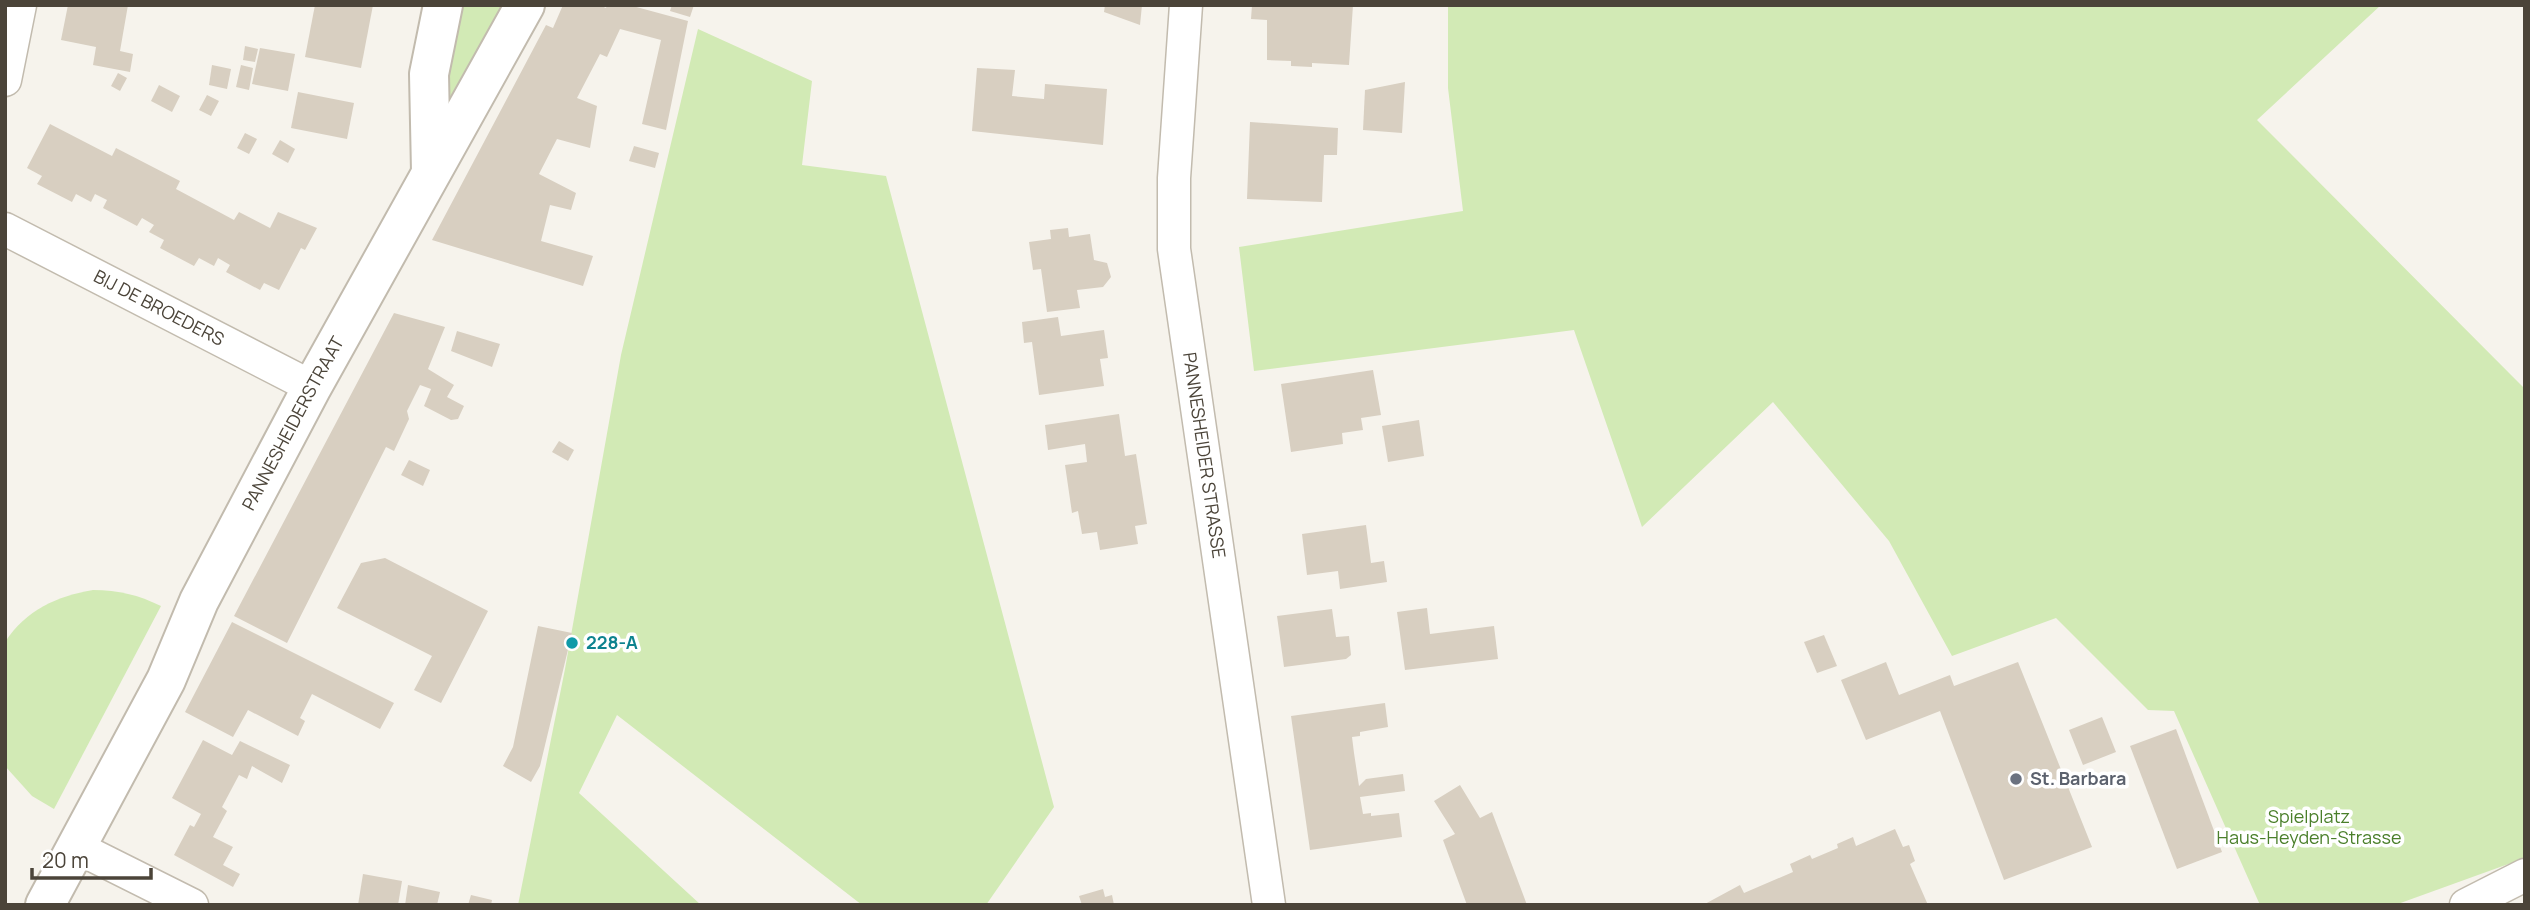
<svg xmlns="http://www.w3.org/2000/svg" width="2530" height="910" viewBox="0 0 2530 910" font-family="Manrope,sans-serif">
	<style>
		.green { fill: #d2eab5 }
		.building { fill: #d8cfc1 }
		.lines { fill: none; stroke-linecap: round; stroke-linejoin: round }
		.minor-casing { stroke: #c2bbae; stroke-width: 35 }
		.tertiary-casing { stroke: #c2bbae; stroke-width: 42 }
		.minor { stroke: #fff; stroke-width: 32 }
		.tertiary { stroke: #fff; stroke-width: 38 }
		.culture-dot { fill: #0f9aa8; stroke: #fff; stroke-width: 2.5 }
		.worship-dot { fill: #6b7280; stroke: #fff; stroke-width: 2.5 }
		.labels { text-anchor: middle; stroke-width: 7; stroke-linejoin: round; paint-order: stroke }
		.street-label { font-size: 18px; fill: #4b4439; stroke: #fff }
		.culture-label { font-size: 18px; font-weight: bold; fill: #0d838f; stroke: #fff; text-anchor: start }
		.worship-label { font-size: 18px; font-weight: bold; fill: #5b616d; stroke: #fff; text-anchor: start }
		.park-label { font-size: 18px; fill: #4a7f2a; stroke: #fff }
	</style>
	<rect width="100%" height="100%" fill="#f6f3ec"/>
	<g class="green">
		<polygon points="462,5 511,5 452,101 445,91"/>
		<polygon points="1448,5 2381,5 2257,120 2525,389 2525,858 2395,905 2260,905 2174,711 2148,710 2056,618 1952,656 1889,541 1773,402 1642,527 1574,330 1254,371 1239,247 1463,211 1448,88"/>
		<polygon points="698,29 812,81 802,165 886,176 1054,807 986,905 862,905 617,715 579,793 701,905 518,905 565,669 621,355"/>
		<path d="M 93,590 C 119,590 138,595 161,606 L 54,809 L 32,796 L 5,766 L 5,642 C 26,610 57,596 93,590 Z"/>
	</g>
	<g class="building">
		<polygon points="68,5 128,5 120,51 133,54 130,72 93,65 96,47 61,40"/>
		<polygon points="315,5 373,5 361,68 305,57"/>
		<polygon points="563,5 599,5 606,8 607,5 629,5 688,21 666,130 642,124 661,40 620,29 607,57 600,54 577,98 597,106 590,148 557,139 539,174 576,193 571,210 550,205 541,241 593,256 583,286 432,240 546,25 553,28"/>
		<polygon points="672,5 694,5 690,17 670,11"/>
		<polygon points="1105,5 1142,5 1140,25 1104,12"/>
		<polygon points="1252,5 1353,5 1349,65 1312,63 1312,67 1291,66 1291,61 1267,60 1267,20 1251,19"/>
		<polygon points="245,46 258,49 255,62 243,60"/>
		<polygon points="260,48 295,54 288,91 252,84"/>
		<polygon points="212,65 231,69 227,89 209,85"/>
		<polygon points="241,65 253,68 249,90 236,87"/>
		<polygon points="977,68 1015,70 1012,96 1044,99 1045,84 1107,89 1103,145 972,131"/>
		<polygon points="118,73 127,78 120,91 111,86"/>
		<polygon points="1405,82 1402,133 1363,130 1365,90"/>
		<polygon points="159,85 180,96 172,112 151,101"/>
		<polygon points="298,92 354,103 347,139 291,128"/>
		<polygon points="207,95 219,101 211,116 199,110"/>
		<polygon points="1250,122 1338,128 1337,155 1324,155 1322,202 1247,199"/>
		<polygon points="50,124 112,156 116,148 180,181 176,189 234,220 239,212 270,228 278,212 317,228 305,250 301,248 279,290 264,283 260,290 226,272 230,265 218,258 214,266 199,258 194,266 160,248 164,240 149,232 154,225 142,218 137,226 103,208 107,200 95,194 91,202 76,194 72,202 37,184 42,176 27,168"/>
		<polygon points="245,133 257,139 249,154 237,148"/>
		<polygon points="280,140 295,149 288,163 272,154"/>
		<polygon points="634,146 659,153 655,168 629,161"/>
		<polygon points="1068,228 1069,237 1090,234 1094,260 1107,263 1111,277 1103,287 1077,290 1080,308 1047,312 1041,269 1033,270 1029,242 1051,239 1050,230"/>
		<polygon points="394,313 445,327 428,369 454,385 447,397 464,406 458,419 451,420 424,406 431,389 420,385 407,411 409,419 394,451 386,447 287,643 234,616"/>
		<polygon points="1058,317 1061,336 1104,330 1108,358 1100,359 1104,386 1039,395 1032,342 1024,343 1022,322"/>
		<polygon points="457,331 500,344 492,367 451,351"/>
		<polygon points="1373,370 1381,415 1361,418 1363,430 1342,433 1343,444 1291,452 1281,384"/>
		<polygon points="1119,414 1125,456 1136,454 1147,524 1135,526 1138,544 1100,550 1097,532 1082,534 1078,511 1072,513 1065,465 1087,462 1085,444 1048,450 1045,425"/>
		<polygon points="1419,420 1424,456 1388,462 1382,426"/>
		<polygon points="559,441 574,450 568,461 552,452"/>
		<polygon points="409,460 430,470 423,486 401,475"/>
		<polygon points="1366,525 1371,563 1384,561 1387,582 1340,589 1338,571 1307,575 1302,534"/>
		<polygon points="385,558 488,611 441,703 414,690 432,656 337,608 361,563"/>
		<polygon points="1427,608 1430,634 1494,626 1498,659 1405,670 1397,612"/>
		<polygon points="1332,609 1336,637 1349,636 1351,655 1346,659 1284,667 1277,616"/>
		<polygon points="232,622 394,703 380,729 312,694 300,718 305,721 298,736 248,710 233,737 185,712"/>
		<polygon points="538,626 572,633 540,766 531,782 503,766 513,747"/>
		<polygon points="1824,635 1837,666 1817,673 1804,642"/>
		<polygon points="1886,662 1899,695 1950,675 1954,686 2018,662 2092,847 2004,880 1940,711 1866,740 1841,680"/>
		<polygon points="1385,703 1388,727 1360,732 1360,736 1352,737 1354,753 1359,786 1366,779 1403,774 1405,791 1360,797 1363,814 1371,813 1371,816 1399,813 1402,837 1310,850 1291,716"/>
		<polygon points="2102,717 2116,752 2083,765 2069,730"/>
		<polygon points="2176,729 2222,852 2177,869 2130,746"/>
		<polygon points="203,740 232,755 240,741 290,765 282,783 252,766 247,779 239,775 222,807 227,811 213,837 233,847 223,865 240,874 233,887 174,855 190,825 194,827 201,814 172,798"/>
		<polygon points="1460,785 1480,818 1492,812 1527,905 1467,905 1443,840 1455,834 1434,801"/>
		<polygon points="1895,829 1903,847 1909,845 1915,861 1910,864 1928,905 1703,905 1740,885 1744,893 1793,872 1790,864 1810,855 1812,859 1838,848 1837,844 1853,837 1856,846"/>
		<polygon points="363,874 402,881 398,905 358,905"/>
		<polygon points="408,885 440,892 437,905 405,905"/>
		<polygon points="1103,889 1105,897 1112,895 1114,905 1082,905 1079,896"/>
		<polygon points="471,895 492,900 491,905 468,905"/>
	</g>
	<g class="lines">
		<defs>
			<g id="minor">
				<path id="s1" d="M 1186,5 L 1174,178 L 1174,249 L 1269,905"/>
				<polyline points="5,80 20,5"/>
				<path id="s2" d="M 5,229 L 312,387"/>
				<polyline points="76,847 192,905"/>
				<polyline points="2466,905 2525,875"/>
			</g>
			<g id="tertiary">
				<polyline points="431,172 429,74 443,5"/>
				<path id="s3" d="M 45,905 L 166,680 L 199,601 L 312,387 L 525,5"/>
			</g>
		</defs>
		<use href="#minor" class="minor-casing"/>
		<use href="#tertiary" class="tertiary-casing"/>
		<use href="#minor" class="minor"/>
		<use href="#tertiary" class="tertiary"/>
	</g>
	<circle class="culture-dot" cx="572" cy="643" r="7"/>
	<circle class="worship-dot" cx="2016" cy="779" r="7"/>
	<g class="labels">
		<g class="street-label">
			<text dy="6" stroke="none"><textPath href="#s2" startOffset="173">BIJ DE BROEDERS</textPath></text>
			<text dy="6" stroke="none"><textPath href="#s3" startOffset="542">PANNESHEIDERSTRAAT</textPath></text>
			<text dy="6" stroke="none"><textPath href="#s1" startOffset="453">PANNESHEIDER STRASSE</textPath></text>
		</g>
		<g class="culture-label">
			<text x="586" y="649">228-A</text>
		</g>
		<g class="worship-label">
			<text x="2030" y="785">St. Barbara</text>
		</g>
		<g class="park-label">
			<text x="2309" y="823">Spielplatz<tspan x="2309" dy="21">Haus-Heyden-Strasse</tspan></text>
		</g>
	</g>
	<rect width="2530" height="910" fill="none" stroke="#4b4439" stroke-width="14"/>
	<path d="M32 868v10h119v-10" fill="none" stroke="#4b4439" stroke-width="3.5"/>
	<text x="42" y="868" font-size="21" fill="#4b4439" stroke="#ffffff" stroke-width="5" paint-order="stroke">20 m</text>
</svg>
